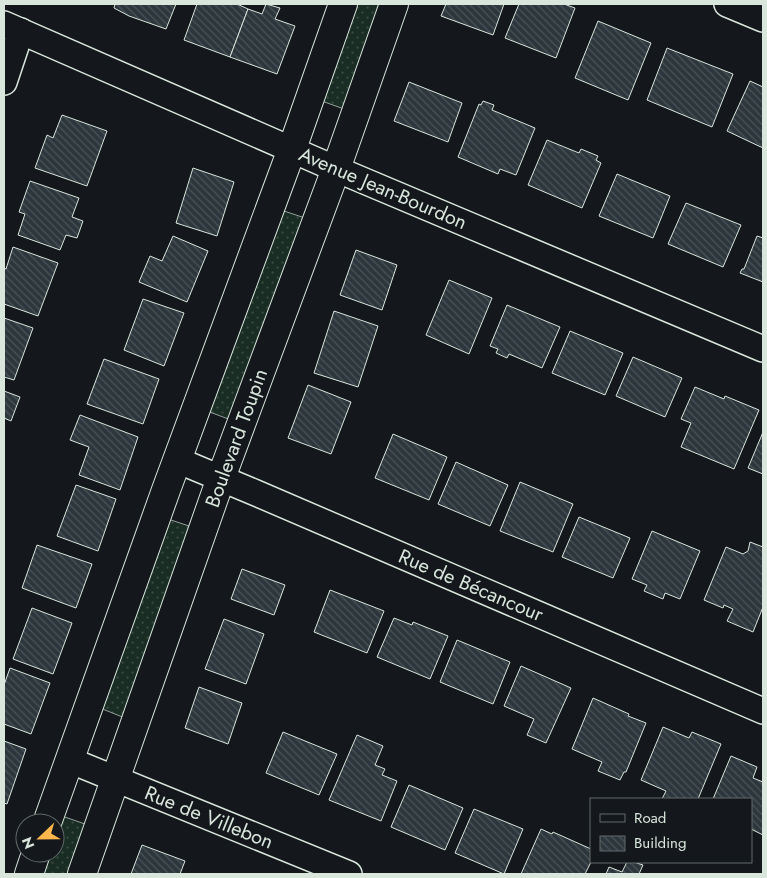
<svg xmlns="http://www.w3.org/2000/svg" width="767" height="878" viewBox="0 0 767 878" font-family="Jost,sans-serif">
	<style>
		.grass { fill: url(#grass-dots); stroke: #939e99 }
		.building { fill: url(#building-back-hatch); stroke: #d8e6dc }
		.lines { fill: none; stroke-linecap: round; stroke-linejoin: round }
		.street-casing { stroke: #d8e6dc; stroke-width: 28 }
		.secondary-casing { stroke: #d8e6dc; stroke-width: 30 }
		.street { stroke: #14181c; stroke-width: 25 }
		.secondary { stroke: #14181c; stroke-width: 28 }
		.labels { text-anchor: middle; stroke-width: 4; stroke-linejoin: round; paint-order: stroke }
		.street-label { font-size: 20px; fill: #d8e6dc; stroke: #14181c }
	</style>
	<defs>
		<pattern id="grass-dots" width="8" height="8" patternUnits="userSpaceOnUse" patternTransform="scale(1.25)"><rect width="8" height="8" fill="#1a2d24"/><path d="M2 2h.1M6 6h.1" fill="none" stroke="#3b4b43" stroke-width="1.8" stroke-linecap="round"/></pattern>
		<pattern id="building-back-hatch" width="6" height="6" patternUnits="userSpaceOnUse" patternTransform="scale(1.25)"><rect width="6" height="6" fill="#2c363c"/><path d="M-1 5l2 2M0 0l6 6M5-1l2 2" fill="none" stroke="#4a5358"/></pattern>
	</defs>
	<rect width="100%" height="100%" fill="#14181c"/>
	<g class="grass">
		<polygon points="354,4 381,4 344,109 319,100"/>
		<polygon points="281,210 305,218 231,420 207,411"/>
		<polygon points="168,519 192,527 125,718 100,708"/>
		<polygon points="62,816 85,824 67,874 41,874 48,853 55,853 55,835"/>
	</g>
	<g class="building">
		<polygon points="115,4 176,4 166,29 129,16 114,8"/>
		<polygon points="197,4 237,4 248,9 230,57 184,40"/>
		<polygon points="266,4 280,8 275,19 295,26 277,74 230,57 248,9 262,14"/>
		<polygon points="446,4 504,4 493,35 441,16"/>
		<polygon points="519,4 564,4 575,8 556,58 505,38"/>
		<polygon points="598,21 651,43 628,100 575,78"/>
		<polygon points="667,48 733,74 712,127 647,100"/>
		<polygon points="750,81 763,87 763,148 727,131"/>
		<polygon points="409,82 462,103 448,142 394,121"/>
		<polygon points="483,101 494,105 492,110 535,128 516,175 500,169 498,174 458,157 479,104 481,105"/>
		<polygon points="62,115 107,131 87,186 35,168 47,135 53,138"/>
		<polygon points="547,140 579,153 581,149 598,156 596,160 601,163 582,208 528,185"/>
		<polygon points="193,168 234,182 217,236 176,223"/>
		<polygon points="617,174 670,196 653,238 599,216"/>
		<polygon points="30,181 79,198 72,217 83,221 77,238 66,235 60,250 18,235 25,214 19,212"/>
		<polygon points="686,203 741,225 723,267 668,244"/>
		<polygon points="173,236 208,251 187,302 139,282 150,256 162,261"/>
		<polygon points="757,236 763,238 763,282 740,273 742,269 744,269"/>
		<polygon points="13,247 58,263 38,316 4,304 4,268 6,269"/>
		<polygon points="356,250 397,265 382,310 340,295"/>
		<polygon points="449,280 492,298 469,354 426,335"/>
		<polygon points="143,299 184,313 164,366 124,350"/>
		<polygon points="507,305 560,327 542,368 509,354 507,358 496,353 498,349 490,346"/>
		<polygon points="334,311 378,326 358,387 314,373"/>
		<polygon points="4,318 33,328 14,380 4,377"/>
		<polygon points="570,331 623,353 605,395 552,373"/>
		<polygon points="633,357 682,378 665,417 616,396"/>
		<polygon points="104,359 159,379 143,424 87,404"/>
		<polygon points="308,385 351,402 331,454 288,438"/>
		<polygon points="695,387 724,399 725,396 759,410 734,469 681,447 691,423 681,419"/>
		<polygon points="4,391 20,397 11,421 4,418"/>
		<polygon points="80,415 138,437 120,490 79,475 89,447 70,440"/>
		<polygon points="763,432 763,474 748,468"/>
		<polygon points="393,434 447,457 429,500 375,478"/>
		<polygon points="456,462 508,485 490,526 438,504"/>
		<polygon points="520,482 573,504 553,552 500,531"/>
		<polygon points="76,485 116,499 98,551 57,536"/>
		<polygon points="579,517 630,538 613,578 562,557"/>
		<polygon points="652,531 700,551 680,599 665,593 663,599 644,591 647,585 632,579"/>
		<polygon points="750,542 763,547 763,607 753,632 727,621 733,609 724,605 723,608 704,600 726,547 743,554 748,551"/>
		<polygon points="37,545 92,564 76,608 22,588"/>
		<polygon points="242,569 285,585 274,615 231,599"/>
		<polygon points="330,590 384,611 367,653 314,632"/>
		<polygon points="32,608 72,623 53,674 13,659"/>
		<polygon points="394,618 412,625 413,622 448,636 430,679 377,657"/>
		<polygon points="224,619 264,634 246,684 205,669"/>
		<polygon points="457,640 510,662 493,704 440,682"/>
		<polygon points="521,666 571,688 546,743 527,735 534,719 504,706"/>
		<polygon points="10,668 50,683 31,734 4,724 4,685"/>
		<polygon points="199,687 242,703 228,744 185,728"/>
		<polygon points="593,698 629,714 628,716 646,723 626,772 624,772 620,780 598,771 602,762 572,749"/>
		<polygon points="663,727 689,738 692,732 721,744 698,799 662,799 666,791 641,780"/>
		<polygon points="283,732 337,754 319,795 266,773"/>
		<polygon points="357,735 383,746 375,765 385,769 382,775 397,781 381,821 329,800"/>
		<polygon points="4,741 26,749 7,804 4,803"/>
		<polygon points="731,756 757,767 753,778 763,782 763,835 751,829 751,799 713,799"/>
		<polygon points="409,785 463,808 445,850 391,827"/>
		<polygon points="474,809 523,829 504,874 455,853"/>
		<polygon points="541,829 552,834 553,832 591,849 591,862 585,874 521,874"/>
		<polygon points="142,845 185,861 180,874 131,874"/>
		<polygon points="627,862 634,862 643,865 639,874 606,874 609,867 622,872"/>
	</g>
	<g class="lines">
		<defs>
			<g id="street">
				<polyline points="727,4 763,19"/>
				<polyline points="4,24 336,169 763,349"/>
				<polyline points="4,82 21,31"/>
				<polyline points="177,460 256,493 763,711"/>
				<polyline points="69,760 349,874"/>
			</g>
			<g id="secondary">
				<polyline points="47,823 166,490 292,149 343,4"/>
				<polyline points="29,874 36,853"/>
				<polyline points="82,874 221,478 336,169 394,4"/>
			</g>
		</defs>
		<use href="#street" class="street-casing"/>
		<use href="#secondary" class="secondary-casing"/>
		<use href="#street" class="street"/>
		<use href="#secondary" class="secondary"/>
	</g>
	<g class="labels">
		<g class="street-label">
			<text transform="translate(383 188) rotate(23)" y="7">Avenue Jean-Bourdon</text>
			<text transform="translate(236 438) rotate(-70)" y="7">Boulevard Toupin</text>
			<text transform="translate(471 585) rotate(23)" y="7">Rue de Bécancour</text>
			<text transform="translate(209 817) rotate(22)" y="7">Rue de Villebon</text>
		</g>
	</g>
	<rect width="767" height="878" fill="none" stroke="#d8e6dc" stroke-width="10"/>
	<rect x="590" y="798" width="162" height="65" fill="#14181c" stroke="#626a69"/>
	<rect x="600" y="814" width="25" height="8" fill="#14181c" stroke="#626a69"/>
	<text x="634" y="823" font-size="15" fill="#d8e6dc">Road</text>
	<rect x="600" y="836" width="25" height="15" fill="url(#building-back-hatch)" stroke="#626a69"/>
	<text x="634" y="848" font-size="15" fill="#d8e6dc">Building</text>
	<g transform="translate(40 838) rotate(248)"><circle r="24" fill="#14181c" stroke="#626a69"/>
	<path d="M0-4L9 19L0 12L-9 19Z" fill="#ffb74d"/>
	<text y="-8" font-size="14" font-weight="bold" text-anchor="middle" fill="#d8e6dc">N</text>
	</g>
</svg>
